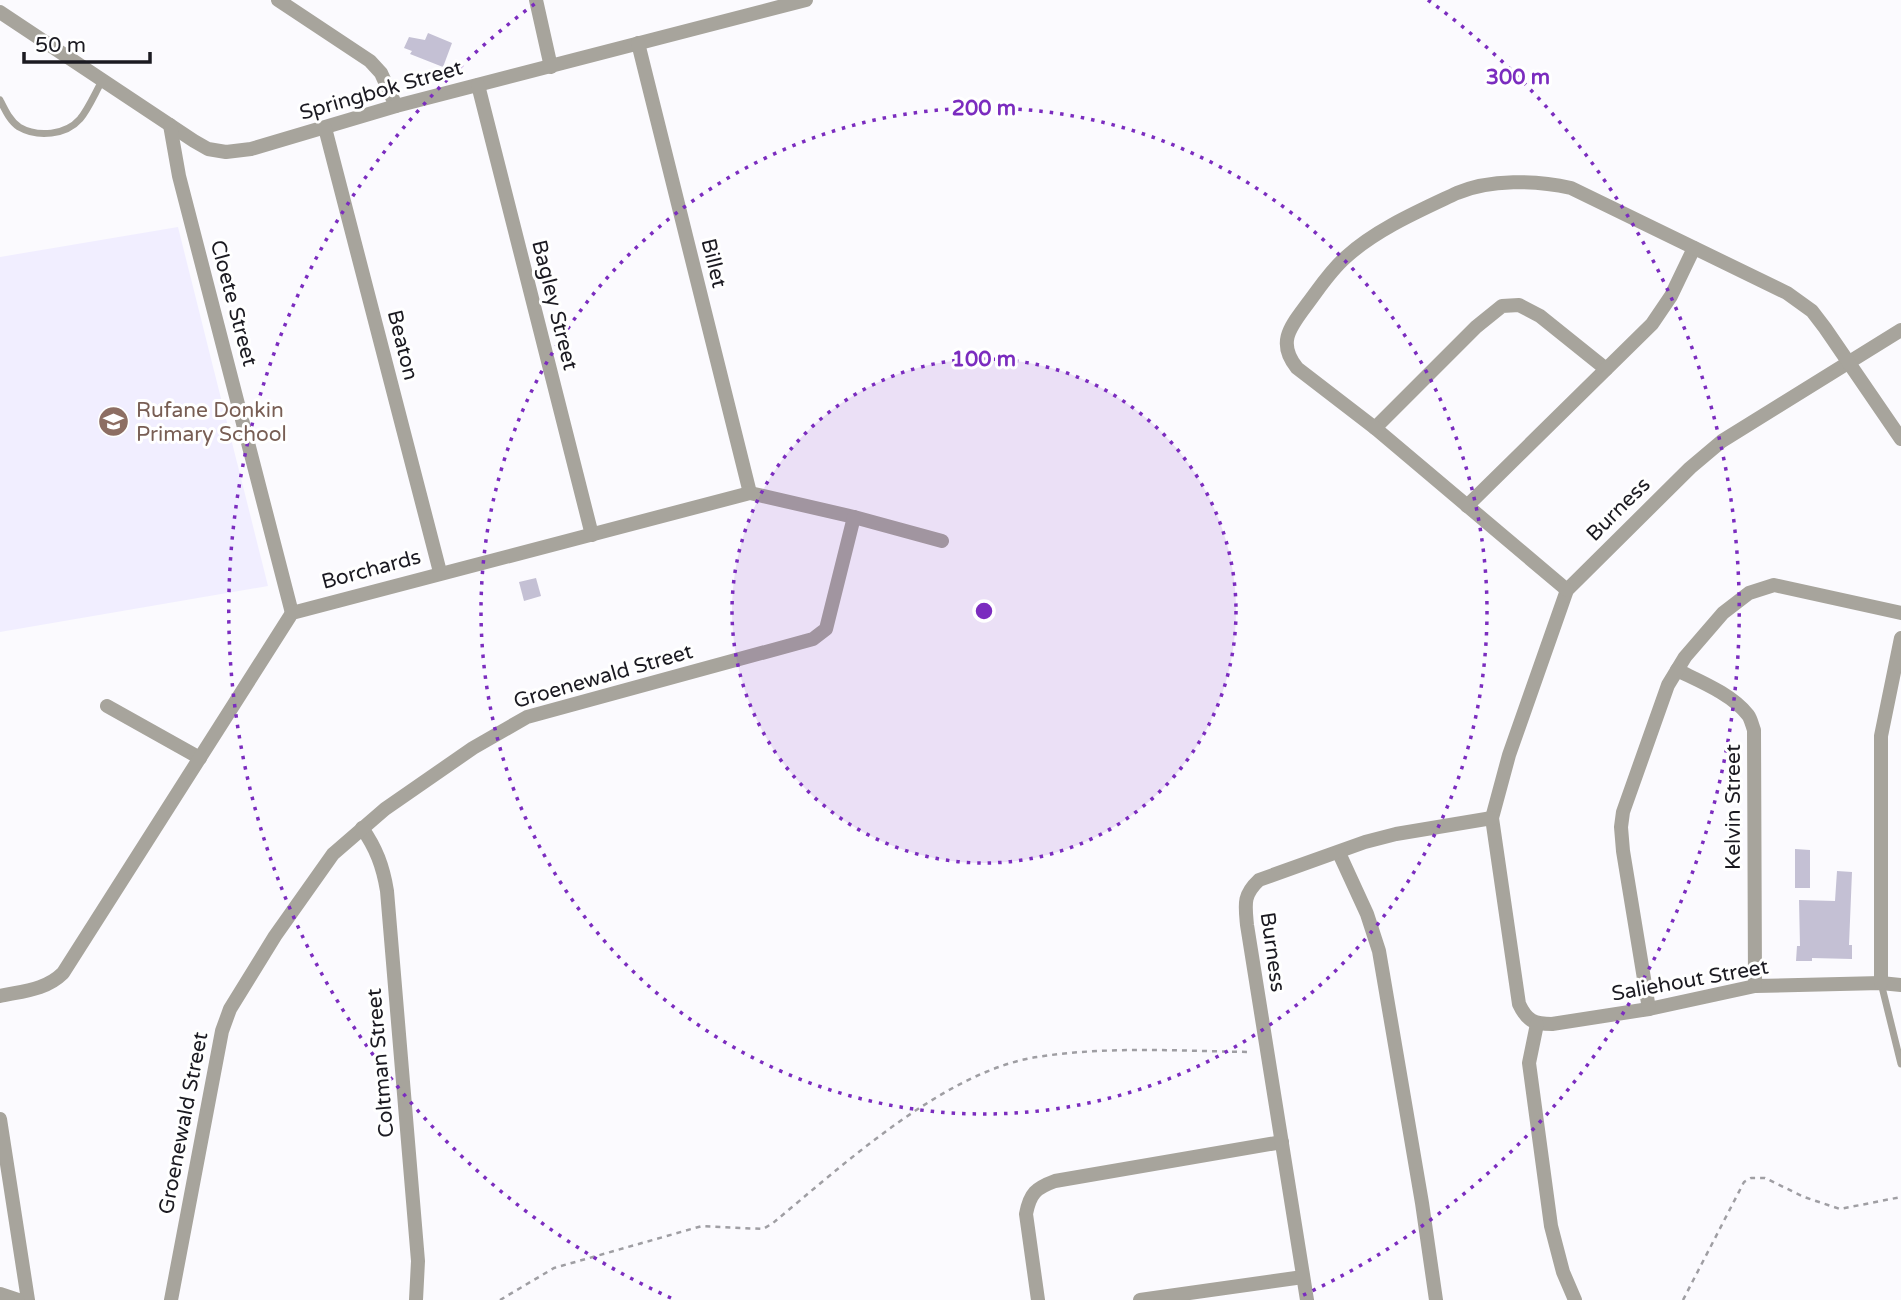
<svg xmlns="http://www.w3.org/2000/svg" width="1901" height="1300" viewBox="0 0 1901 1300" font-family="'Varela Round',sans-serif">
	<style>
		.built { fill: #f1eeff }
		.building { fill: #c4c0d4 }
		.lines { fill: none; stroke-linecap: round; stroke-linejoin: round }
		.path { stroke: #9f9ea3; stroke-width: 2.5; stroke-dasharray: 5 5; stroke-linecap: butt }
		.service { stroke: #a7a49c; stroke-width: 7 }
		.minor { stroke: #a7a49c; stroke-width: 14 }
		.ring { fill: none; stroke: #7b2cbf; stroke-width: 3.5; stroke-dasharray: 3.5 7 }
		.labels { text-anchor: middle; stroke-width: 6; stroke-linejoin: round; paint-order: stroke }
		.street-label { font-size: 21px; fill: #1b1a21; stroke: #fff }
		.education-label { font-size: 21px; fill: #785e54; stroke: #fff; text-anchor: start }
		.centre { fill: #7b2cbf; stroke: #fff; stroke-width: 3.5 }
		.ring-label { font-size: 21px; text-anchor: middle; font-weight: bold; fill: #7b2cbf; stroke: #fff; stroke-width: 6; stroke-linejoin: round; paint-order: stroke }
	</style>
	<rect width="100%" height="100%" fill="#fbfafe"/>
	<polygon class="built" points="178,227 268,586 0,632 0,257"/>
	<g class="building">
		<polygon points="428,33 452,43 443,67 410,54 412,51 404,48 409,37 425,40"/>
		<polygon points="536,578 541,596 524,601 519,582"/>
		<polygon points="1795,849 1810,850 1810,888 1795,888"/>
		<polygon points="1837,871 1852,872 1849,945 1852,945 1852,959 1812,958 1812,961 1796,961 1797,946 1800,946 1799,900 1835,901"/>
	</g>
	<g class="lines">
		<g class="path">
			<path d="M 500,1300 L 554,1268 L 702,1226 L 763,1229 L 773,1223 C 843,1165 945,1071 1037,1057 C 1107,1046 1180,1051 1251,1052"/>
			<polyline points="1683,1300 1744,1182 1751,1178 1765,1178 1804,1197 1840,1209 1901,1197"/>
		</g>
		<g class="service">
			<path d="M 0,100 C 5,110 10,121 19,127 C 38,138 66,135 80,119 C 89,108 95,93 102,81"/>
			<polyline points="1881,983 1901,1064"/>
		</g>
		<g class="minor">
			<polyline points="278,0 370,61 381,73 396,106"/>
			<polyline points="536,0 551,67"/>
			<polyline points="0,12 194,141 208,149 226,152 251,149 396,106 806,0"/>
			<polyline points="638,43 750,493"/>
			<polyline points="478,85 592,535"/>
			<polyline points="170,125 179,176 292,613"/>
			<polyline points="325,128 440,572"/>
			<path d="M 1901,330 L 1722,441 L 1690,468 L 1567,590 L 1509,755 L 1492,818 L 1519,1004 C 1527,1021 1534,1024 1552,1024 L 1649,1009 L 1755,986 L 1881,983 L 1901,985"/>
			<polyline points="1375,428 1476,327 1502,306 1519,305 1540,316 1606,369"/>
			<polyline points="1467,506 1652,324 1671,296 1694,248"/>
			<path d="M 1567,590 L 1375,428 L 1297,368 C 1276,342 1291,326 1308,303 C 1320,287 1331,270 1346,257 C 1377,229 1419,211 1457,193 C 1490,179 1536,180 1571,188 L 1787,293 L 1812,311 L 1825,328 L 1901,439"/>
			<path d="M 1677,670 C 1699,681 1732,694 1748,715 C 1751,719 1752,725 1754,730 L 1755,986"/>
			<polyline points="107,706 200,758"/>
			<path d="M 362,828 C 376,848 383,866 387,891 L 418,1261 L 416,1300"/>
			<polyline points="1339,853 1367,914 1379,951 1422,1203 1436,1300"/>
			<polyline points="1881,983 1881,736 1901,638"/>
			<path d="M 0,996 C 23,991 46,990 63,973 L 292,613 L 750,493 L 854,517 L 942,541"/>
			<polyline points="1649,1009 1623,851 1621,827 1623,812 1668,685 1685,657 1723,613 1749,593 1774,585 1901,613"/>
			<polyline points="1537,1024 1529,1063 1551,1226 1563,1272 1575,1300"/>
			<polyline points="0,1119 28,1300"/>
			<polyline points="0,1294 18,1300"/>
			<polyline points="171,1300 222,1031 230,1009 275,936 333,854 385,809 473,748 527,717 813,639 826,629 854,517"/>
			<path d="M 1038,1300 L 1026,1214 C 1030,1193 1036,1188 1055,1181 L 1282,1142"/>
			<polyline points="1140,1300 1303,1277"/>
			<path d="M 1307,1300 L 1247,925 C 1245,904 1243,895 1259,880 L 1365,842 L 1396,834 L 1492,818"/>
		</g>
	</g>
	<circle cx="984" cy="611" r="252" fill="#7b2cbf" fill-opacity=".12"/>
	<g class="ring">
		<circle cx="984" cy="611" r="252"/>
		<circle cx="984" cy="611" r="503"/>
		<path d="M671 1298A755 755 0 0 1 540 0M1428 0A755 755 0 0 1 1297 1298"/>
	</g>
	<defs>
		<symbol id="school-disc" viewBox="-11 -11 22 22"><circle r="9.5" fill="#8d6e63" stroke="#fff"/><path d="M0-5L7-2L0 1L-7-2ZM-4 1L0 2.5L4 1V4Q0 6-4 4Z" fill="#fff"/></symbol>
	</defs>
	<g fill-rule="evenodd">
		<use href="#school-disc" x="96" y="404" width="35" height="35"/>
	</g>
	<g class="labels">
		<g class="street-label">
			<text transform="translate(381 90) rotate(-16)" y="7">Springbok Street</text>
			<text transform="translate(714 263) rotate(76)" y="7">Billet</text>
			<text transform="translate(234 303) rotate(75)" y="7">Cloete Street</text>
			<text transform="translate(555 305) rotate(76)" y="7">Bagley Street</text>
			<text transform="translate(403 345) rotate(76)" y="7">Beaton</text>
			<text transform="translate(1618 509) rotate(-45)" y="7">Burness</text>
			<text transform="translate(371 569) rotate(-15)" y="7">Borchards</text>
			<text transform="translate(603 676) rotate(-16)" y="7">Groenewald Street</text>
			<text transform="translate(1733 807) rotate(-90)" y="7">Kelvin Street</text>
			<text transform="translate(1273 952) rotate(82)" y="7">Burness</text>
			<text transform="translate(1690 980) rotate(-10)" y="7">Saliehout Street</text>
			<text transform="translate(380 1063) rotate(-95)" y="7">Coltman Street</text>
			<text transform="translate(183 1123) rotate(-79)" y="7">Groenewald Street</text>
		</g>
		<g class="education-label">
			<text x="136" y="417">Rufane Donkin<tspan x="136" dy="24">Primary School</tspan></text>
		</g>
	</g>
	<circle cx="984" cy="611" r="10" class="centre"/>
	<g class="ring-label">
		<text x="1518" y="84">300 m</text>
		<text x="984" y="115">200 m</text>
		<text x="984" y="366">100 m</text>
	</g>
	<path d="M24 52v10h126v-10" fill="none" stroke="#1b1a21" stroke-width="3.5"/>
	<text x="35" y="52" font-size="21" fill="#1b1a21" stroke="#ffffff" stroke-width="5" paint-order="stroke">50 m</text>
</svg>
